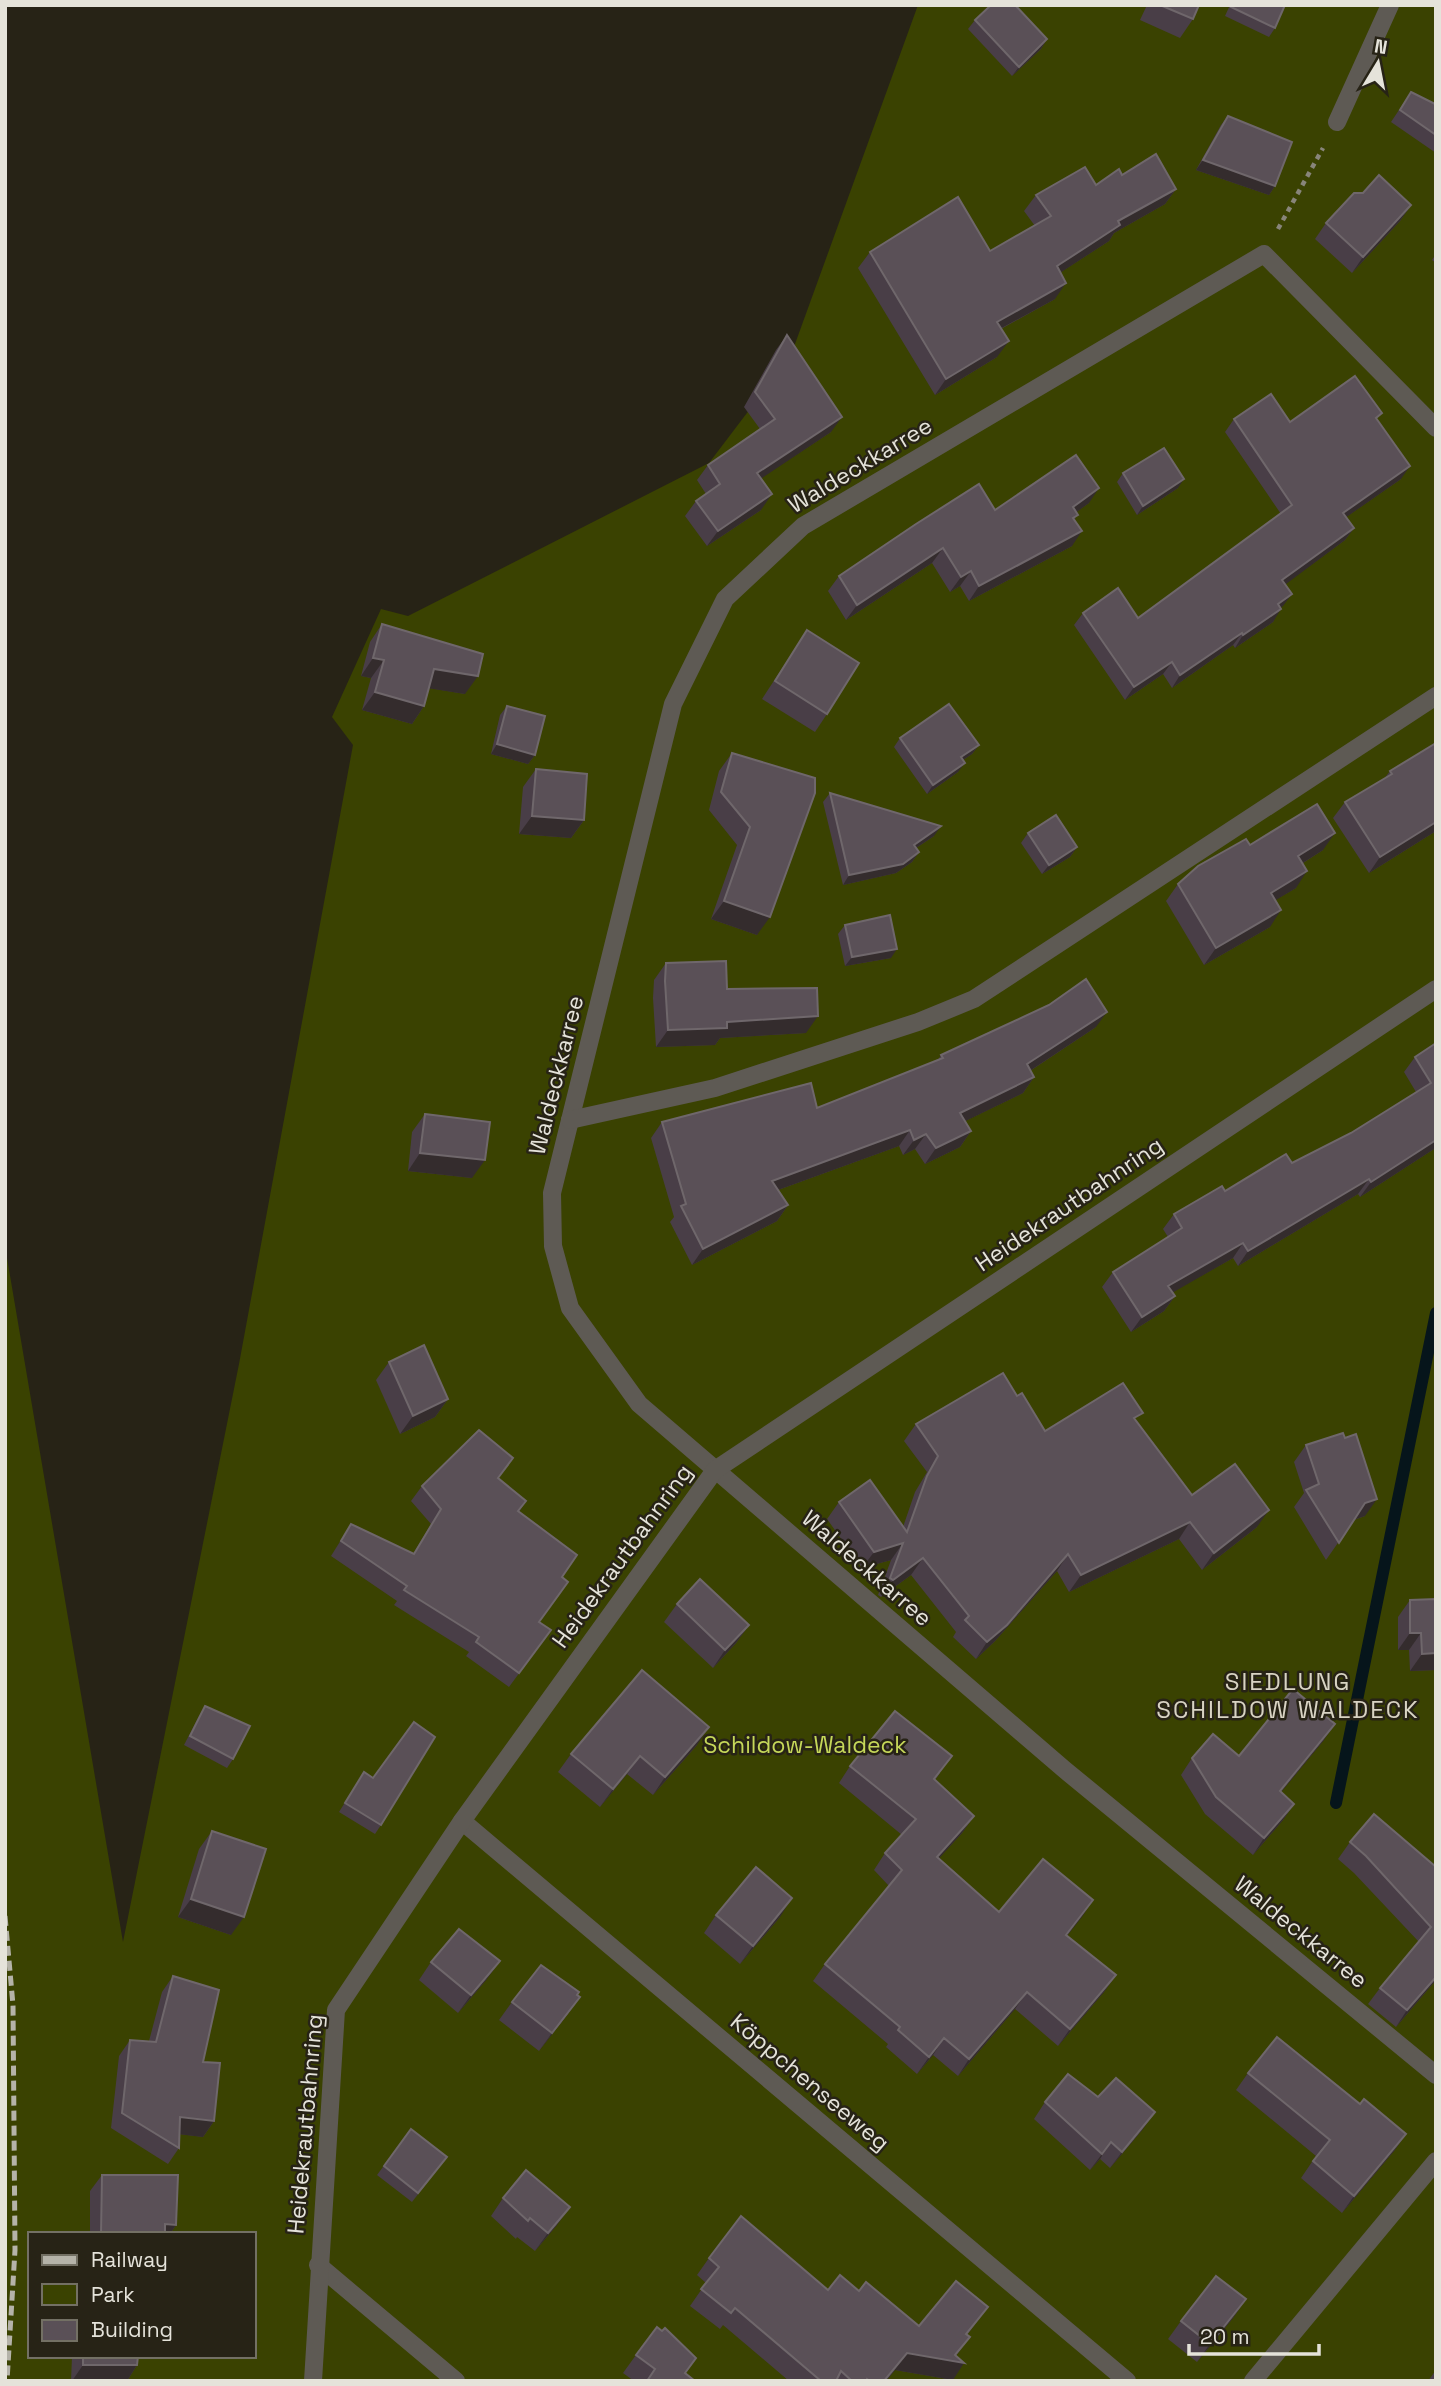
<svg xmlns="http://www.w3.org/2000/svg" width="1441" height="2386" viewBox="0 0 1441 2386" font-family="'Space Grotesk',sans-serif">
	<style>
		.green { fill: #3a4201; fill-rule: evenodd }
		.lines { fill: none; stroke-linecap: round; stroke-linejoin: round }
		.stream { stroke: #06151b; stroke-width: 12 }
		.path { stroke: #88857a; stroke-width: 4.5; stroke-dasharray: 5 5; stroke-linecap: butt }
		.lane { stroke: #5e5a54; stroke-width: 18 }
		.rail { stroke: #b5b3a9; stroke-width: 5; stroke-dasharray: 10 5; stroke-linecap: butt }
		.wall { fill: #493e47 }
		.shaded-wall { fill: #342c2d }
		.building { fill: #5a5057; stroke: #6f676b; stroke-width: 2 }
		.labels { text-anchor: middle; stroke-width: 5; stroke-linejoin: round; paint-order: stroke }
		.street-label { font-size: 23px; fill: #e5e3da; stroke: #272316 }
		.park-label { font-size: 23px; fill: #c5d759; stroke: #272316 }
		.neighbourhood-label { font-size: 24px; letter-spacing: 2px; fill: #d8d3c3; stroke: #272316 }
	</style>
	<rect width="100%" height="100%" fill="#272316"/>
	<path class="green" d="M 918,5 L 1436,5 L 1436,2381 L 5,2381 L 5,1246 L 123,1942 L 239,1364 L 353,745 L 332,717 L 381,609 L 408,616 L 709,463 L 791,355 ZM 30,2234 L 254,2234 L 254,2356 L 30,2356 Z"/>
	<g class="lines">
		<polyline class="stream" points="1336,1803 1436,1313"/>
		<polyline class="path" points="1278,229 1323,148"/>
		<g class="lane">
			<polyline points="1337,122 1390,5"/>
			<polyline points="1436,428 1264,254 803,526 725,599 673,704 552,1193 553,1246 570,1308 639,1404 1065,1770 1436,2075"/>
			<polyline points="570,1120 715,1088 918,1022 974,999 1436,696"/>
			<polyline points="462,1821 1127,2381"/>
			<polyline points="318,2265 456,2381"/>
			<polyline points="313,2381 336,2010 462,1821 715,1470 1436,989"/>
			<polyline points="1253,2381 1436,2161"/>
		</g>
		<polyline class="rail" points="5,1916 13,2005 15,2250 7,2381"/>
	</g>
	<g class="wall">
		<polygon points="1147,5 1199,5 1193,19 1180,38 1140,20"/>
		<polygon points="1230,5 1285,5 1275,28 1269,37 1225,16"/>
		<polygon points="975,20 1047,39 1041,49 1012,76 968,29"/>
		<polygon points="1411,92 1435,104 1436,103 1436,153 1391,122"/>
		<polygon points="1228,116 1275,186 1269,195 1196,170 1221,125"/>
		<polygon points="1122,175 1176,189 1165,204 1114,233 1109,241 1061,272 1055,299 1001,329 997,357 935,395 858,268 870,252 990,251 1035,226 1024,211 1036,195 1096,185"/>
		<polygon points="1411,205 1400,221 1352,273 1315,239 1326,223"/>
		<polygon points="1436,254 1436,263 1432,260"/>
		<polygon points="787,335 831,432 761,478 761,510 707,546 685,516 696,501 706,494 697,480 708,465 760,429 744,407 776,350"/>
		<polygon points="1234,419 1290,422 1377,421 1401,479 1346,517 1354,528 1345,540 1285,584 1292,594 1280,608 1273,622 1235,648 1233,645 1172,688 1163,674 1125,700 1074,625 1083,613 1138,618 1281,514 1225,432"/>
		<polygon points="1123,473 1178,488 1137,515 1117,482"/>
		<polygon points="1089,503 1076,512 1072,546 969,601 960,586 950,592 932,563 846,620 828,591 839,576 995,510"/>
		<polygon points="382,624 465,694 429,688 424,706 412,724 362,710 371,678 361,676 370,642"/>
		<polygon points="807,630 827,714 815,732 762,699"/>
		<polygon points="507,706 535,755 528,764 491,754 500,715"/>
		<polygon points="900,738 979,745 972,754 963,760 958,772 927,794 894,747"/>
		<polygon points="1436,743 1436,831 1369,873 1333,818 1345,802 1384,779 1390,771"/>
		<polygon points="732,753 815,778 757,935 711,919 737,845 709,810 719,771"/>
		<polygon points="536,769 584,820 571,838 519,834 523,787"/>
		<polygon points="830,793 934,836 916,848 919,852 912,862 896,873 843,885 823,802"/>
		<polygon points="1028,833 1077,847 1070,857 1042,874 1021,843"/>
		<polygon points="1250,845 1323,850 1303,863 1296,888 1275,900 1270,927 1204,965 1166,901 1178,884"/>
		<polygon points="845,925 891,958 845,966 838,934"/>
		<polygon points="666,963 727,989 806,1033 720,1038 715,1045 656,1047 653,998 654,980"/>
		<polygon points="1096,1027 1030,1071 1034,1077 1023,1093 965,1121 971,1131 960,1147 925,1164 915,1149 903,1155 899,1146 778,1190 788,1205 777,1221 692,1265 670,1222 674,1217 651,1138 662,1122 817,1108 938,1060 941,1055"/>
		<polygon points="1436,1043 1436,1153 1434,1149 1360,1197 1358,1194 1238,1266 1233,1258 1172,1292 1175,1296 1164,1311 1131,1332 1102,1287 1113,1272 1168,1237 1163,1229 1174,1214 1292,1163 1351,1133 1416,1092 1404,1072 1415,1057"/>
		<polygon points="425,1114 472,1178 408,1171 412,1132"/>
		<polygon points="389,1362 448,1399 435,1417 400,1434 376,1380"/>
		<polygon points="1017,1396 1045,1431 1137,1422 1192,1495 1257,1527 1202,1570 1179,1539 1069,1592 1057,1571 995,1641 976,1659 953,1637 956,1632 911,1575 881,1597 878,1595 891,1560 862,1568 827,1519 839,1502 903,1527 915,1492 927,1472 904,1441 916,1424"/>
		<polygon points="1306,1445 1365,1516 1354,1520 1326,1560 1294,1507 1304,1493 1294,1462"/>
		<polygon points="498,1478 526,1501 519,1512 562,1577 539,1622 551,1630 509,1687 466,1656 469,1652 394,1605 397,1601 331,1556 351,1524 413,1554 431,1524 411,1501 422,1486"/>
		<polygon points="1436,1599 1436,1670 1410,1671 1409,1650 1398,1650 1398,1617 1410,1600"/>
		<polygon points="677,1604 749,1625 736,1643 713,1668 664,1622"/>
		<polygon points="205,1706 233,1759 227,1768 184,1745 199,1716"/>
		<polygon points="1324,1740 1281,1792 1294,1804 1283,1820 1253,1855 1205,1814 1181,1775 1192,1758 1239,1756"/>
		<polygon points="697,1745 653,1795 627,1774 600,1807 558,1772 571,1754"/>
		<polygon points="850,1766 940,1773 935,1780 974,1816 962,1833 939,1858 999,1912 1093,1900 1067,1936 1116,1975 1104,1992 1058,2046 1015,2009 958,2076 933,2055 917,2074 886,2047 888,2044 813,1981 825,1964 889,1886 874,1870 885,1853 902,1835 839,1783"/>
		<polygon points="364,1772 381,1825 375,1834 339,1812"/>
		<polygon points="212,1831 231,1935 178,1917 199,1849"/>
		<polygon points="1350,1842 1436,1867 1436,1980 1396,2027 1368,2004 1380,1988 1419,1942 1354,1873 1338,1859"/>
		<polygon points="716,1915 780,1917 740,1964 704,1933"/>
		<polygon points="431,1962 487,1979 458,2013 419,1980"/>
		<polygon points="173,1976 203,2062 214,2121 203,2137 179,2134 179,2148 168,2164 111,2128 119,2056 130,2040 149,2041 162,1992"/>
		<polygon points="580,1997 567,2015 539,2051 499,2020 512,2002"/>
		<polygon points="1248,2073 1360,2104 1406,2134 1394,2151 1342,2213 1301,2178 1316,2156 1236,2090"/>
		<polygon points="1098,2097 1143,2129 1110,2168 1100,2159 1090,2170 1034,2119 1045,2102"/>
		<polygon points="411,2129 440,2166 412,2202 377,2175"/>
		<polygon points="102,2175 176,2225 170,2234 90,2234 90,2191"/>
		<polygon points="503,2198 557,2225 535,2251 517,2237 516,2239 491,2216"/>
		<polygon points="709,2258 828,2290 859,2291 919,2326 988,2307 967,2335 956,2356 953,2380 895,2370 886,2381 789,2381 723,2325 720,2329 690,2306 706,2283 697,2275"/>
		<polygon points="1246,2299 1233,2318 1197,2362 1168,2339 1181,2321"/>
		<polygon points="636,2355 696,2358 686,2373 695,2381 634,2381 623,2373"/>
		<polygon points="72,2356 138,2356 137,2365 127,2381 71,2381"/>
		<polygon points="1436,2370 1436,2381 1428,2381"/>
	</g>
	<g class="shaded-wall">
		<polygon points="1047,39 1041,49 1012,76 1019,67"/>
		<polygon points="1203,160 1275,186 1269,195 1196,170"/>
		<polygon points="1176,189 1165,204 1114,233 1109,241 1046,282 1057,266 1118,221"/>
		<polygon points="1411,205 1400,221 1352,273 1363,257"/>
		<polygon points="1066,283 1055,299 985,337 997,322"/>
		<polygon points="1009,341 997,357 935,395 946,379"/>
		<polygon points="842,417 831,432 747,488 757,473"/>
		<polygon points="1410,466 1401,479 1335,525 1343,513"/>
		<polygon points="1184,479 1178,488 1137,515 1143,506"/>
		<polygon points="1099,488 1089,503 1063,522 1073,507"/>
		<polygon points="772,494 761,510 707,546 718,531"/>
		<polygon points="1354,528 1345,540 1274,593 1282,580"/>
		<polygon points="1082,531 1072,546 969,601 979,586"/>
		<polygon points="943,548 932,563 846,620 857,605"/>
		<polygon points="971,571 960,586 950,592 961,577"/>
		<polygon points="1292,594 1283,606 1269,617 1278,604"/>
		<polygon points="1281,609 1273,622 1235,648 1243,635"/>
		<polygon points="1242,633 1233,645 1172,688 1180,675"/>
		<polygon points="373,658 384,660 371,678 361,676"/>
		<polygon points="1172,662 1163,674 1125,700 1134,687"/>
		<polygon points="434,669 478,676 465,694 421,687"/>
		<polygon points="375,692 424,706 412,724 362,710"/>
		<polygon points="497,744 535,755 528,764 491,754"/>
		<polygon points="979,745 972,754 954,766 961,757"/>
		<polygon points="965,763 958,772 927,794 933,785"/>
		<polygon points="532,816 584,820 571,838 519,834"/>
		<polygon points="1436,822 1436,831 1369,873 1380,857"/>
		<polygon points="941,826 934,836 907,854 914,845"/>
		<polygon points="1335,833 1323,850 1287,873 1298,856"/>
		<polygon points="1077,847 1070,857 1042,874 1049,865"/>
		<polygon points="919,852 912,862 896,873 843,885 849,875"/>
		<polygon points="1307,871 1296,888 1259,910 1271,893"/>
		<polygon points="724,901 770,917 757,935 711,919"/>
		<polygon points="1281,910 1270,927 1204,965 1216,948"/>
		<polygon points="897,949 891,958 845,966 852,957"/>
		<polygon points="1107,1012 1096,1027 1016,1080 1027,1064"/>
		<polygon points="818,1016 806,1033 720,1038 715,1045 656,1047 668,1030 727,1022"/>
		<polygon points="1034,1077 1023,1093 949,1129 960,1113"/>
		<polygon points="910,1130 899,1146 761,1196 772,1181"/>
		<polygon points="971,1131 960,1147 925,1164 936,1148"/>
		<polygon points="926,1134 915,1149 903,1155 914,1140"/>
		<polygon points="1436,1140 1436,1146 1434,1149 1360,1197 1371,1182"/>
		<polygon points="420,1153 485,1160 472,1178 408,1171"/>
		<polygon points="1369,1179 1358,1194 1238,1266 1248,1251"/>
		<polygon points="788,1205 777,1221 692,1265 703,1249"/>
		<polygon points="1243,1243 1233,1258 1158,1301 1168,1286"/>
		<polygon points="1175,1296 1164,1311 1131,1332 1142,1317"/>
		<polygon points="448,1399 435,1417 400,1434 413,1416"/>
		<polygon points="1377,1499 1365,1516 1353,1520 1365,1503"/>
		<polygon points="1269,1510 1257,1527 1202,1570 1214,1553"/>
		<polygon points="1190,1522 1179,1539 1069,1592 1081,1575"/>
		<polygon points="903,1543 891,1560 862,1568 874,1552"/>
		<polygon points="1068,1554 1057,1571 995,1641 976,1659 987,1642"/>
		<polygon points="923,1558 911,1575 881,1597 893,1580"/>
		<polygon points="749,1625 736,1643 713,1668 725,1650"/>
		<polygon points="1410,1633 1421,1633 1409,1650 1398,1650"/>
		<polygon points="1436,1653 1436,1670 1410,1671 1422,1654"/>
		<polygon points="1335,1724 1324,1740 1268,1808 1280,1791"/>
		<polygon points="709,1727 697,1745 653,1795 665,1777"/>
		<polygon points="640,1756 627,1774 600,1807 613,1789"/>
		<polygon points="1294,1804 1283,1820 1253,1855 1264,1838"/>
		<polygon points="974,1816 962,1833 925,1874 937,1857"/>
		<polygon points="792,1898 780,1917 740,1964 753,1946"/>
		<polygon points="191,1899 244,1917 231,1935 178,1917"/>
		<polygon points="1093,1900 1082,1917 1054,1952 1066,1935"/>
		<polygon points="500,1961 487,1979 458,2013 471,1995"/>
		<polygon points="1116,1975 1104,1992 1058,2046 1070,2029"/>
		<polygon points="1436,1977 1436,1980 1396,2027 1407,2010"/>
		<polygon points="1027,1992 1015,2009 958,2076 969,2059"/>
		<polygon points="580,1997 567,2015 539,2051 552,2033"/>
		<polygon points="944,2038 933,2055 917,2074 929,2057"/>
		<polygon points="1155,2112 1143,2129 1110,2168 1122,2152"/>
		<polygon points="180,2117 214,2121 203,2137 169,2133"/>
		<polygon points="1406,2134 1394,2151 1342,2213 1354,2196"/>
		<polygon points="1111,2142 1100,2159 1090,2170"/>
		<polygon points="570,2207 557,2225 535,2251 548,2233"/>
		<polygon points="165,2224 176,2225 170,2234 158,2234"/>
		<polygon points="1246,2299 1233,2318 1197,2362 1210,2344"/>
		<polygon points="970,2337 952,2361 964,2363 953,2380 895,2370 886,2381 884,2381 907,2353"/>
		<polygon points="83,2365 137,2365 127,2381 72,2381"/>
	</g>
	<g class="building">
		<polygon points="991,5 1015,5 1047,39 1019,67 975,20"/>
		<polygon points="1160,5 1199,5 1193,19"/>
		<polygon points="1232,5 1285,5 1275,28 1231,7"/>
		<polygon points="1411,92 1435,104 1436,103 1436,135 1400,110"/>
		<polygon points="1228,116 1292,142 1275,186 1203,160"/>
		<polygon points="1156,154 1176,189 1118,221 1120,225 1057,266 1066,283 997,322 1009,341 946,379 870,252 958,197 990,251 1051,216 1036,195 1085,167 1096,185 1119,169 1122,175"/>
		<polygon points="1379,175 1411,205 1363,257 1326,223 1354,193 1363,193"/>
		<polygon points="787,335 842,417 757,473 772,494 718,531 696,501 720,484 708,465 775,419 755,392"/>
		<polygon points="1355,376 1382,413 1376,418 1410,466 1343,513 1354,528 1282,580 1292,594 1278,604 1281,609 1243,635 1242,633 1180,675 1172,662 1134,687 1083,613 1118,588 1138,618 1292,505 1234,419 1271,394 1290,422"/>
		<polygon points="1164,448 1184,479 1143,506 1123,473"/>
		<polygon points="1076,455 1099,488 1073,507 1078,515 1073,518 1082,531 979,586 971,571 961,577 943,548 857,605 839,576 916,524 979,484 995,510"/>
		<polygon points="382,624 483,654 478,676 434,669 424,706 375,692 384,660 373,658"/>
		<polygon points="807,630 859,663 827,714 775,681"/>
		<polygon points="949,704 979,745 961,757 965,763 933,785 900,738"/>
		<polygon points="507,706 545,716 535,755 497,744"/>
		<polygon points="1436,743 1436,822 1380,857 1345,802 1392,774 1390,771"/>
		<polygon points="732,753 815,778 815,793 770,917 724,901 750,827 721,792"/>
		<polygon points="536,769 587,774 584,820 532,816"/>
		<polygon points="830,793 941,826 914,845 919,852 903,864 849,875"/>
		<polygon points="1317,804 1335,833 1298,856 1307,871 1271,893 1281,910 1216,948 1178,884 1198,866 1246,839 1250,845"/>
		<polygon points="1056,815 1077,847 1049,865 1028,833"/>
		<polygon points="890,915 897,949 852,957 845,925"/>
		<polygon points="726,961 727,989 817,988 818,1016 727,1022 727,1028 668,1030 665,981 666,963"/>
		<polygon points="1086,979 1107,1012 1027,1064 1034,1077 960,1113 971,1131 936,1148 926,1134 914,1140 910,1130 772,1181 788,1205 703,1249 681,1206 686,1204 662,1122 811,1083 817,1108 943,1058 941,1055 1049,1005"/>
		<polygon points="1436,1043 1436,1140 1371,1182 1369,1179 1248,1251 1243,1243 1168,1286 1175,1296 1142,1317 1113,1272 1182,1228 1174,1214 1222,1186 1225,1191 1286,1154 1292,1163 1351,1133 1431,1083 1415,1057"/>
		<polygon points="425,1114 490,1122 485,1160 420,1153"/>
		<polygon points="424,1345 448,1399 413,1416 389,1362"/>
		<polygon points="1003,1373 1017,1396 1022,1393 1045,1431 1123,1383 1143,1413 1134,1418 1192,1495 1235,1464 1269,1510 1214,1553 1190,1522 1081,1575 1068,1554 1007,1625 987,1642 965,1620 969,1616 923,1558 893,1580 890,1578 903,1543 874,1552 839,1502 870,1480 907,1532 927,1476 938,1456 916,1424"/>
		<polygon points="479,1430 513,1458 498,1478 526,1501 518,1511 577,1555 562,1577 568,1582 539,1622 551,1630 519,1673 476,1642 479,1637 404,1590 407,1586 341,1541 351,1524 414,1554 441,1509 422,1486"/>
		<polygon points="1343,1433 1345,1438 1356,1434 1377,1499 1365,1503 1339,1543 1306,1490 1319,1484 1306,1445"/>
		<polygon points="700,1579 749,1625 725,1650 677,1604"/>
		<polygon points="1436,1599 1436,1653 1422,1654 1421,1633 1410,1633 1410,1600"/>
		<polygon points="642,1670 709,1727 665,1777 640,1756 613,1789 571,1754"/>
		<polygon points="1293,1689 1335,1724 1280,1791 1294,1804 1264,1838 1216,1797 1192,1758 1213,1734 1239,1756"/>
		<polygon points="205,1706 250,1726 233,1759 190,1736"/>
		<polygon points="895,1711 952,1756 934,1779 974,1816 937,1857 999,1912 1043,1859 1093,1900 1066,1935 1116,1975 1070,2029 1027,1992 969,2059 944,2038 929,2057 898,2030 900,2027 825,1964 902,1870 885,1853 916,1819 850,1766"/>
		<polygon points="414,1722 435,1737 381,1825 345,1803 364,1772 373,1778"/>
		<polygon points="1374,1814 1436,1867 1436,1977 1407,2010 1380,1988 1431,1927 1366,1856 1350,1842"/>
		<polygon points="212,1831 266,1849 244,1917 191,1899"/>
		<polygon points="756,1867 792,1898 753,1946 716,1915"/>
		<polygon points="459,1929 500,1961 471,1995 431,1962"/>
		<polygon points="541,1965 579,1992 577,1995 580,1997 552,2033 512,2002"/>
		<polygon points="173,1976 219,1990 203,2062 220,2063 214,2121 180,2117 179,2148 122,2113 130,2040 156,2042"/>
		<polygon points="1277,2037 1360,2104 1364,2099 1406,2134 1354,2196 1313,2161 1330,2140 1248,2073"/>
		<polygon points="1068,2074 1098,2097 1116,2078 1155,2112 1122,2152 1111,2142 1102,2154 1045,2102"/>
		<polygon points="411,2129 447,2157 418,2193 384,2166"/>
		<polygon points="526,2170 570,2207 548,2233 530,2218 528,2221 503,2198"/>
		<polygon points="102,2175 178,2175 176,2225 165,2224 165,2234 101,2234"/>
		<polygon points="741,2216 828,2290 840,2275 859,2291 866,2282 919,2326 956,2281 988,2307 966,2334 970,2337 955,2355 964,2363 907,2353 884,2381 870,2381 867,2379 866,2381 852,2381 841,2371 836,2381 821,2381 735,2308 731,2313 701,2289 719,2267 709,2258"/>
		<polygon points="1216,2276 1246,2299 1210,2344 1181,2321"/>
		<polygon points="657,2327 662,2331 665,2328 696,2358 685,2373 695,2381 647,2381 655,2369 636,2355"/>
		<polygon points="83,2356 138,2356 137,2365 83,2365"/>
	</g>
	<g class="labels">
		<g class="street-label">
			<text transform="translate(860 465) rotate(-31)" y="8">Waldeckkarree</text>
			<text transform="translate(556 1075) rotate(-76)" y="8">Waldeckkarree</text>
			<text transform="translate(1069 1204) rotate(-34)" y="8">Heidekrautbahnring</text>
			<text transform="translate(622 1556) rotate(-54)" y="8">Heidekrautbahnring</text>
			<text transform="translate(867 1568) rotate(41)" y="8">Waldeckkarree</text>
			<text transform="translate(1301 1932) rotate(39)" y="8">Waldeckkarree</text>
			<text transform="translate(810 2082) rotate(40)" y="8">Köppchenseeweg</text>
			<text transform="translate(305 2124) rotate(-85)" y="8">Heidekrautbahnring</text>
		</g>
		<g class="park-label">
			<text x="805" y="1753">Schildow-Waldeck</text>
		</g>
		<g class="neighbourhood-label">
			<text x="1288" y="1690">SIEDLUNG<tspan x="1288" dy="28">SCHILDOW WALDECK</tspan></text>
		</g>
	</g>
	<rect width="1441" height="2386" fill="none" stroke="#e5e3da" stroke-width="14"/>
	<rect x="28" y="2232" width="228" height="126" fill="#272316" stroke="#737064" stroke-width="2"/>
	<rect x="42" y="2255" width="35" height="10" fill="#b5b3a9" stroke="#737064" stroke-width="2"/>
	<text x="91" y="2267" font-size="21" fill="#e5e3da">Railway</text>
	<rect x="42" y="2284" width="35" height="21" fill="#3a4201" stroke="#737064" stroke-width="2"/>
	<text x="91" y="2302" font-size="21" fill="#e5e3da">Park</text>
	<rect x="42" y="2320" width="35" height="21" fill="#5a5057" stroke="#737064" stroke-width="2"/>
	<text x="91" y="2337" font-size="21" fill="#e5e3da">Building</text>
	<g transform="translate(1378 63) rotate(10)" stroke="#272316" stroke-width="5" paint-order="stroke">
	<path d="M0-5L12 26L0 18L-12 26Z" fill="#e5e3da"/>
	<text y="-10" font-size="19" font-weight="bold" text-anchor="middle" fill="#e5e3da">N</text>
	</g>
	<path d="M1189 2344v10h130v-10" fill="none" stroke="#e5e3da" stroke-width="3.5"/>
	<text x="1200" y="2344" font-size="21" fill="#e5e3da" stroke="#272316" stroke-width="5" paint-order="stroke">20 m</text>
</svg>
